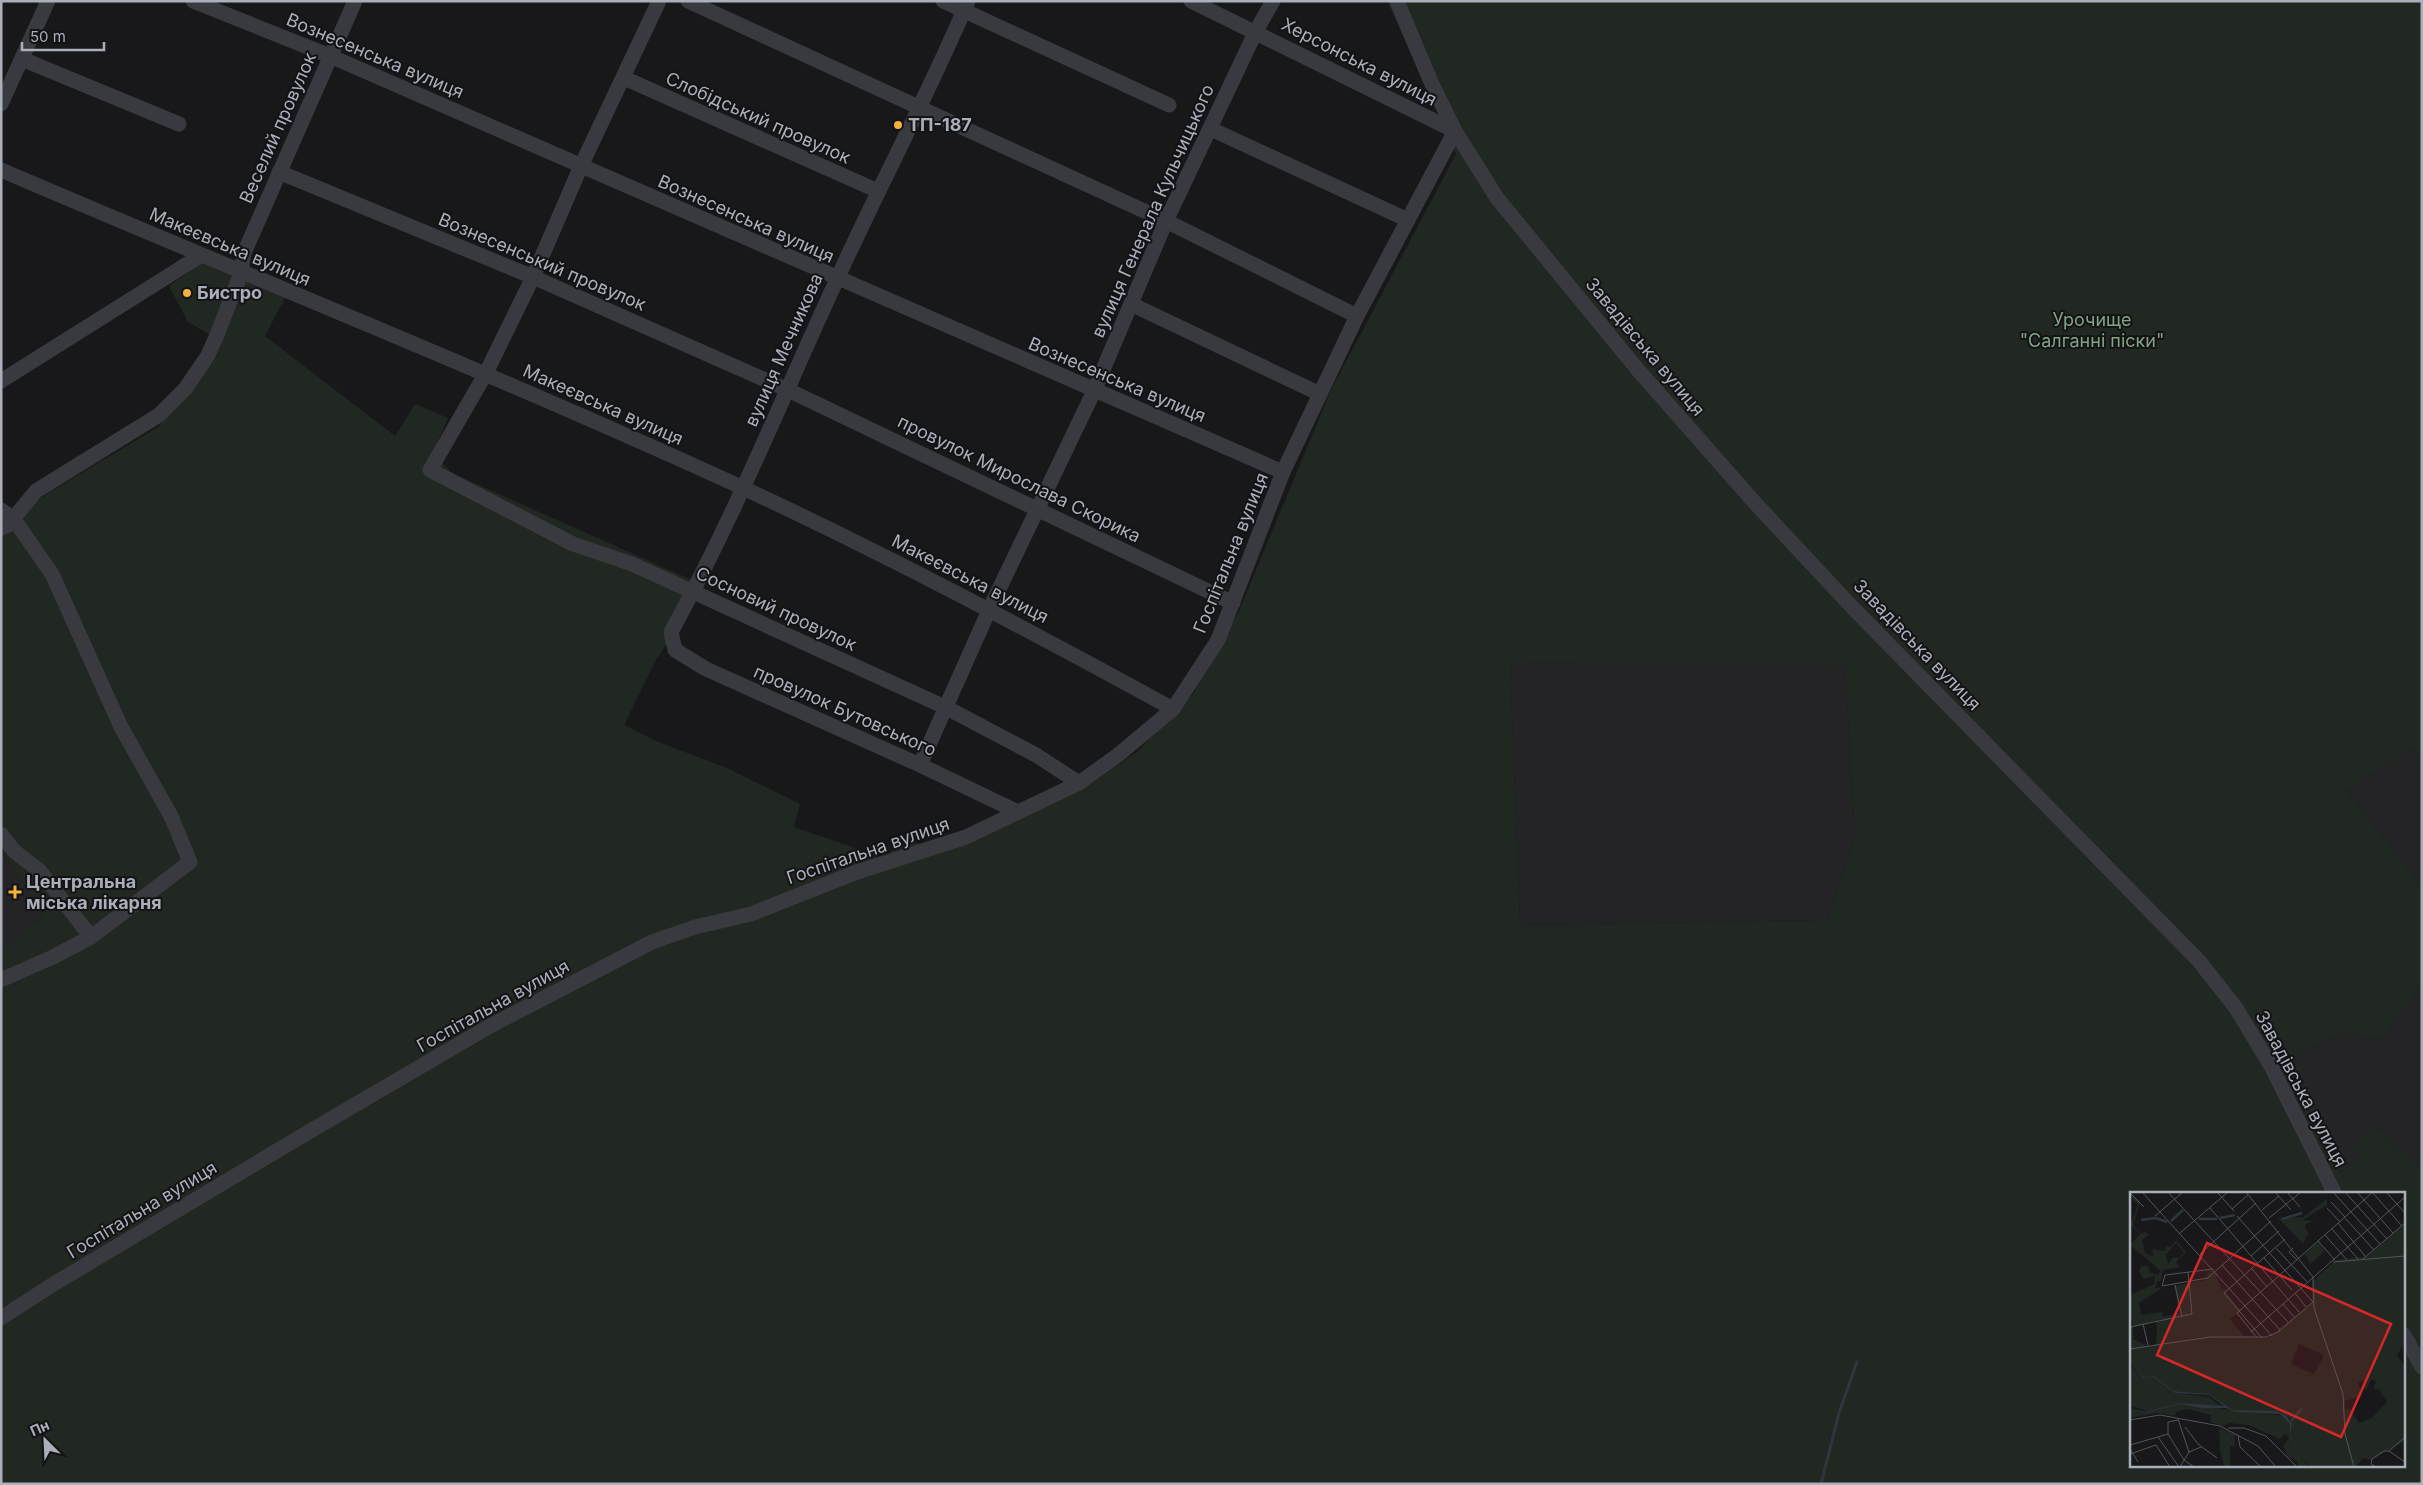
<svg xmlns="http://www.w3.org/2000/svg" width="2423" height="1485" viewBox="0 0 2423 1485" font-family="Inter,sans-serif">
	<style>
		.built { fill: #242427 }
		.green { fill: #202821; fill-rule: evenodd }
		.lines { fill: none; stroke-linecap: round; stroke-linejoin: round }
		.stream { stroke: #2e373e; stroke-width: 3 }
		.minor { stroke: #393a3f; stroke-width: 15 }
		.poi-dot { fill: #f2b338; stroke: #131315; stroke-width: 2 }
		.labels { text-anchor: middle; stroke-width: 4; stroke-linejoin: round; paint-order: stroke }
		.street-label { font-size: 18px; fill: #aaafba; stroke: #131315 }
		.poi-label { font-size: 18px; font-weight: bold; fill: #aaafba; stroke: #131315; text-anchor: start }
		.park-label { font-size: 18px; fill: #81a483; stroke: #131315 }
		.inset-river { fill: none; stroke: #2e373e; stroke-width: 2.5 }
		.inset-road { fill: none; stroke: #52545a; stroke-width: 1 }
		.view { fill: #d62828; fill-opacity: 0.15; stroke: #d62828; stroke-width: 2.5 }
		.inset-edge { fill: none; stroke: #aaafba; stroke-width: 2.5 }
	</style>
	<rect width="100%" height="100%" fill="#18181a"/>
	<g class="built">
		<polygon points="1510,662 1845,664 1855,838 1827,920 1520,925"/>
		<polygon points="2413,746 2422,759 2422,886 2346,791"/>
		<polygon points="1,852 46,916 1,948"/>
		<polygon points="2422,987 2422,1170 2376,1126 2360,1157 2341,1173 2324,1148 2292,1076 2298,1053 2343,1032 2380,1040"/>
	</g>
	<path class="green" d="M 1387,1 L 2422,1 L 2422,759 L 2413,747 L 2346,791 L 2422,886 L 2422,987 L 2380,1040 L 2343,1032 L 2298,1053 L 2292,1076 L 2324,1148 L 2341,1173 L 2360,1157 L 2352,1145 L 2376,1126 L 2422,1170 L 2422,1484 L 1,1484 L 1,948 L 46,916 L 1,852 L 1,534 L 32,503 L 158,427 L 212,364 L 220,341 L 188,322 L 169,286 L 206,260 L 287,294 L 265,336 L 395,436 L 415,404 L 448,418 L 433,453 L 452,473 L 705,586 L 656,660 L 624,725 L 656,741 L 727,768 L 800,804 L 794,827 L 884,858 L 905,839 L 927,846 L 1084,788 L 1137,752 L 1193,694 L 1239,611 L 1330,392 L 1456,154 ZM 1510,662 L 1845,665 L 1855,838 L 1827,920 L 1520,925 ZM 2132,1194 L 2404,1194 L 2404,1466 L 2132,1466 Z"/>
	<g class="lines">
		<polyline class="stream" points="1821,1484 1839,1413 1857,1362"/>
		<g class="minor">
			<polyline points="193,1 330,56 1283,472"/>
			<polyline points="659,1 581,166 533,277 486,373 430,470 573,544 632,564 947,708 1036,755 1079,783"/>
			<polyline points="688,1 1166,221 1357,316"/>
			<polyline points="943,1 1169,105"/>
			<path d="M 968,1 C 928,95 880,185 838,277 C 783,396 734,518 671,632 L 675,650 L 706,669 L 920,765 L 1018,812"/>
			<polyline points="1191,1 1455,131"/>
			<polyline points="1397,1 1431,82 1455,131 1497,198 1638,370 1755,503 1853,608 2199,961 2236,1008 2271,1066 2335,1194"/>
			<polyline points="22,59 179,124"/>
			<polyline points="624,78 878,191"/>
			<polyline points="1,104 48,1"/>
			<polyline points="1211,129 1408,220"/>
			<path d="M 1,170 C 248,276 497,375 741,487 C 888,555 1031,631 1173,709"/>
			<polyline points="279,172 533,277 788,390 1233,603"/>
			<polyline points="1131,304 1320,394"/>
			<polyline points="1,381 200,256"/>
			<polyline points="1,510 13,518 52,574 121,727 171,816 190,862 91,937 53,957 1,980"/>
			<polyline points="1,528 8,525 36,491 159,415 185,389 207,357 217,335 241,273 244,253 355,1"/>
			<polyline points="920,765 990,608 1094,391 1166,221 1256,31 1273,1"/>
			<polyline points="1,834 14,851 40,871 91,937"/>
			<polyline points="1,1318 52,1285 312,1130 490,1026 652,942 695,927 751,914 857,872 966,837 1079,783 1118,755 1173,709 1218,640 1283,472 1357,316 1455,131"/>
			<polyline points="2404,1335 2422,1367"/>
		</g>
	</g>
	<g class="poi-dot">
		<circle cx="898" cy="125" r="5"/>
		<circle cx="187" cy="293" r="5"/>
		<path d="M12.5 884.5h5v5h5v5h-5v5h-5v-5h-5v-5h5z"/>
	</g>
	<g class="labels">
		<g class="street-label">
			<text transform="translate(375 56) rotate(23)" y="6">Вознесенська вулиця</text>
			<text transform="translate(1359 62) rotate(27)" y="6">Херсонська вулиця</text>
			<text transform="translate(758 118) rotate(24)" y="6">Слобідський провулок</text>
			<text transform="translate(278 128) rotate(-66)" y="6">Веселий провулок</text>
			<text transform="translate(1153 211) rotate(-66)" y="6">вулиця Генерала Кульчицького</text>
			<text transform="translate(746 219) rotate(24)" y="6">Вознесенська вулиця</text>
			<text transform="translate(230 247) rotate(23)" y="6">Макеєвська вулиця</text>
			<text transform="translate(542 262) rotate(23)" y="6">Вознесенський провулок</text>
			<text transform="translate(1645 347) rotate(50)" y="6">Завадівська вулиця</text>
			<text transform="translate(784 350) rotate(-66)" y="6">вулиця Мечникова</text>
			<text transform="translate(1117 380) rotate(23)" y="6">Вознесенська вулиця</text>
			<text transform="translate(603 405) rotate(24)" y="6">Макеєвська вулиця</text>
			<text transform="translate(1019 479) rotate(26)" y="6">провулок Мирослава Скорика</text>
			<text transform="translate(1231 553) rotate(-68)" y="6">Госпітальна вулиця</text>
			<text transform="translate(970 579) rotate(27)" y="6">Макеєвська вулиця</text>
			<text transform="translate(776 609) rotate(25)" y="6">Сосновий провулок</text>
			<text transform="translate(1917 645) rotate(46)" y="6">Завадівська вулиця</text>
			<text transform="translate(845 711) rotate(24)" y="6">провулок Бутовського</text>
			<text transform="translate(868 851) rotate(-19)" y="6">Госпітальна вулиця</text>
			<text transform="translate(493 1006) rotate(-29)" y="6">Госпітальна вулиця</text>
			<text transform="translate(2301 1089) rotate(62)" y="6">Завадівська вулиця</text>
			<text transform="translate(142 1210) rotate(-31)" y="6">Госпітальна вулиця</text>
		</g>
		<g class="poi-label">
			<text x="908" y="131">ТП-187</text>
			<text x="197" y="299">Бистро</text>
			<text x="26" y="888">Центральна<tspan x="26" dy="21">міська лікарня</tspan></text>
		</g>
		<g class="park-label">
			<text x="2092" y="326">Урочище<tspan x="2092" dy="21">"Салганні піски"</tspan></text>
		</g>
	</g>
	<g transform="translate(2130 1192)">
		<rect width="275" height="275" fill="#18181a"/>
		<path d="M 0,0 L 10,10 L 3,33 L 11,42 L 15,39 L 19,43 L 12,48 L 15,61 L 24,65 L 22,57 L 35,59 L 36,54 L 41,55 L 46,48 L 56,61 L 46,70 L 50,75 L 33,78 L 31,89 L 27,89 L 25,96 L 32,96 L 9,111 L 11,123 L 32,120 L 33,125 L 50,121 L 44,94 L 75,88 L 80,78 L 89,82 L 86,85 L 92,97 L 97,97 L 95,99 L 111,119 L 100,127 L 115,145 L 138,146 L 182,111 L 182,90 L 206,68 L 238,64 L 275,31 L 275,150 L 267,163 L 275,175 L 275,247 L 272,251 L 240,268 L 233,266 L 225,275 L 179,275 L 160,244 L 160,227 L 156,223 L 103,218 L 79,202 L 44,199 L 24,184 L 14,185 L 0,171 L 0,135 L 3,134 L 3,147 L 18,154 L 26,152 L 27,136 L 25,129 L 4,135 L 0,123 L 0,103 L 24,92 L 25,84 L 13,87 L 9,78 L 12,74 L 17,74 L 21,81 L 28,83 L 31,79 L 0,53 L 10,42 L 1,33 L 8,12 L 0,5 ZM 46,51 L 54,61 L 49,66 L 43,65 L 38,72 L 36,63 ZM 169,152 L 194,163 L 184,182 L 161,172 ZM 241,187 L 246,189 L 244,197 L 249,197 L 257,210 L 242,226 L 229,231 L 219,216 L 215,218 L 215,209 L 232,204 L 228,190 L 235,189 L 235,201 ZM 197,7 L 197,13 L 173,28 L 184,29 L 176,32 L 175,36 L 180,43 L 177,43 L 173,52 L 148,26 L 173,25 ZM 188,50 L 195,59 L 180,72 L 175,62 ZM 0,173 L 13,186 L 23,185 L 45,201 L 79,205 L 91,214 L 50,212 L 154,224 L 160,232 L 160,246 L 178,275 L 168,275 L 167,269 L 158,265 L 153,254 L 159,246 L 155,242 L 150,247 L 118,233 L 100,231 L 92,234 L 80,230 L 81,223 L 57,217 L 46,220 L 45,224 L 27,221 L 0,226 L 0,216 L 14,221 L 17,219 L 0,214 ZM 89,236 L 105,242 L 105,254 L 100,254 L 100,274 L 114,275 L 94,275 L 90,258 Z" fill="#202821" fill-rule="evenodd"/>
		<path d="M 0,171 L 14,185 L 24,184 L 44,199 L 79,202 L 103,218 L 146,219 L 156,223 L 162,232 L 160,244 L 179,275 L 160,246 L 160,232 L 150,222 L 106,220 L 96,216 L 72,216 L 50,212 L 14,221 L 0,216 L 15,220 L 50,211 L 94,214 L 79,203 L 45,201 L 23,185 L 13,186 Z" fill="#2e373e"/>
		<path class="inset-river" d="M 90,26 L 105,23M 69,27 L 87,27M 152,27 L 172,21M 11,28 L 26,26 L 37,30M 41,29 L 53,18M 161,229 L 172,216"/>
		<path class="inset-road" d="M 12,0 L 142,144M 38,0 L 158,130M 87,0 L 104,19M 116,0 L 183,85 L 184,116 L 213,202 L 215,242 L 224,275M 145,0 L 161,18M 157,0 L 170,15M 203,0 L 250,52M 215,0 L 257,47M 227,0 L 263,41M 242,0 L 272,34M 256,0 L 275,21M 0,1 L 14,15M 201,10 L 215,25M 80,16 L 169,120M 197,16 L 210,30M 102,17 L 118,3M 132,18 L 149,4M 25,24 L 53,0M 107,24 L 183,110M 139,26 L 171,0M 215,26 L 244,58M 208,31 L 235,64M 202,37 L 228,67M 50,41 L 98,0M 195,43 L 217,68M 188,49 L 205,68M 146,56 L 178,91M 163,56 L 159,60 L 167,68M 70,62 L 126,11M 121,64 L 149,39M 134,66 L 162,98M 233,67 L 275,31M 203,70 L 275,64M 92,73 L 150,138M 83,77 L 35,83 L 32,94 L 78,86 L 141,29M 122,77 L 137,95M 45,93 L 52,125M 165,101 L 176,115M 153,112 L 164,125M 13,132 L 18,153M 0,135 L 62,122 L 58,80M 121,140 L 275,5M 127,146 L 107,121 L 243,0M 132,146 L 94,101 L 155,47M 0,157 L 80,145 L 136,145 L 148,140 L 183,110M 48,227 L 59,260M 0,228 L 30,223 L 90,234 L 128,254 L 146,275M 48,228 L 38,230 L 38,242 L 54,268 L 64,275M 55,235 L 69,253 L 87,266M 98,236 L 114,236 L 136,244 L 167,275M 108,243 L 110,255 L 131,275M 28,245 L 49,275M 0,253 L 38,242M 0,257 L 8,270M 259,259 L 275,270M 0,262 L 26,253 L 40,275M 50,275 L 59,260 L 71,255M 246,275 L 241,272 L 242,267 L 254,259 L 259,259 L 275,245"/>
		<path class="view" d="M 77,51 L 261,132 L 211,245 L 27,163 Z"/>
		<rect width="275" height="275" class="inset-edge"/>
	</g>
	<rect width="2423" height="1485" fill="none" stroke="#aaafba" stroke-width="5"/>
	<g transform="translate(45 1440) rotate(336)" stroke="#131315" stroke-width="4" paint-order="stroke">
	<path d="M0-4L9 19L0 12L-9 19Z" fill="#aaafba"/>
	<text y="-8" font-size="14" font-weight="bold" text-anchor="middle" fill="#aaafba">Пн</text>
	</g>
	<path d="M22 42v8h82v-8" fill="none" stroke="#aaafba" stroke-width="2.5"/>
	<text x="30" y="42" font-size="15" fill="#aaafba" stroke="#131315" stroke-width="4" paint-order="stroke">50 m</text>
</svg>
